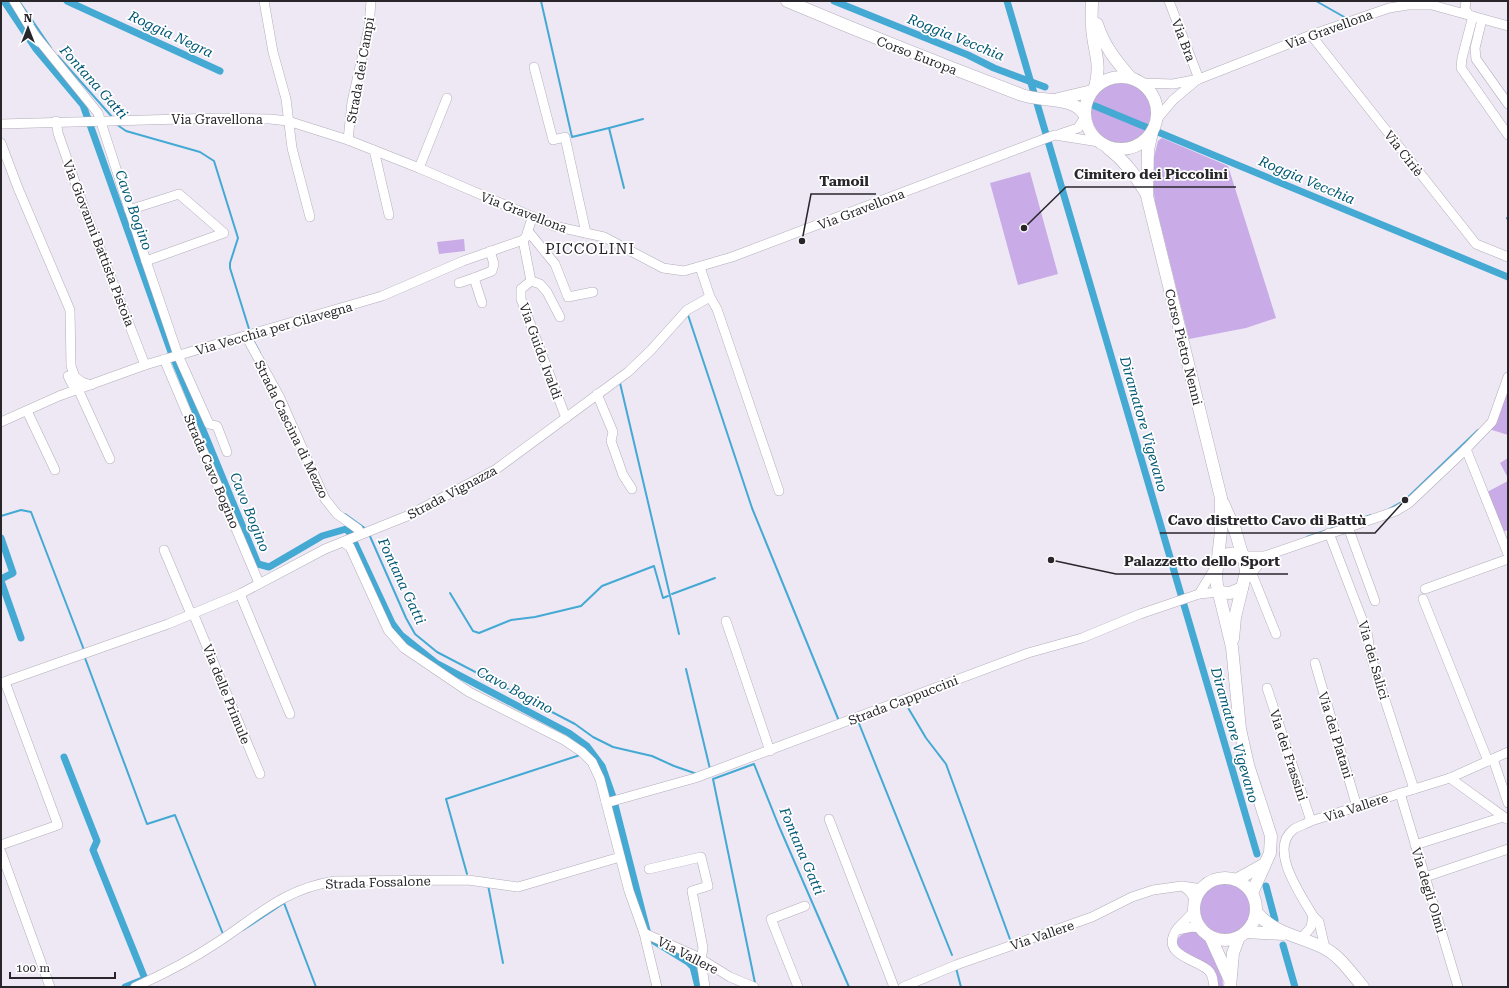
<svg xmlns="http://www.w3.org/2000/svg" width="1509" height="988" viewBox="0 0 1509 988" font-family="'Roboto Serif',serif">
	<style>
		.green { fill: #c8abe7 }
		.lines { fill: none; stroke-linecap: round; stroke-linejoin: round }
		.stream { stroke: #44a9d3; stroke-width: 2 }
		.canal { stroke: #44a9d3; stroke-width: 7 }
		.minor-casing { stroke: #b2adb9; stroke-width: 10 }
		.major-casing { stroke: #b2adb9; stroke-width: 13 }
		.minor { stroke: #fff; stroke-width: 9 }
		.major { stroke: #fff; stroke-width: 12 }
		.labels { text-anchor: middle; stroke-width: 3.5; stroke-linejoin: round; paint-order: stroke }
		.street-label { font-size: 13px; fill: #28262b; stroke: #fff }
		.water-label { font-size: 14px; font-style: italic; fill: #015875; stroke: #fff }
		.quarter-label { font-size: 15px; letter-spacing: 1px; fill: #28262b; stroke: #fff }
		.leader { fill: none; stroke: #28262b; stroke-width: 1.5 }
		.callout-dot { fill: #28262b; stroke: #fff; stroke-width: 1.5 }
		.callout-label { font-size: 14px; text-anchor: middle; font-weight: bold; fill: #28262b; stroke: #fff; stroke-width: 3.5; stroke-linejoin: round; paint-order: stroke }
	</style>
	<rect width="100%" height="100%" fill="#eee8f5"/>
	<g class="green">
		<circle cx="1122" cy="112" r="31"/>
		<polygon points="1162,138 1228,166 1276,318 1246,328 1189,339 1155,202 1152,178 1154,157 1158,141"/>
		<polygon points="1030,172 1058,274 1018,285 990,183"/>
		<polygon points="464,239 465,251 439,254 437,242"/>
		<polygon points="1508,384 1508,435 1489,429"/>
		<polygon points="1508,458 1508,478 1500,463"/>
		<polygon points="1508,481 1508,530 1502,532 1487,492"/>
		<circle cx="1226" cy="908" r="26"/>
		<path d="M 1193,930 C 1213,937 1223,968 1223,987 L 1217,987 L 1207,964 L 1179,949 C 1173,937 1183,933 1193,930 Z"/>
	</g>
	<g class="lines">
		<g class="stream">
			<polyline points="19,1 51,48"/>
			<polyline points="541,1 572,137 609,128 624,188"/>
			<polyline points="1316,1 1346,18"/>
			<polyline points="58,56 113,118"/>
			<polyline points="116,124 126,131 200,152 214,161 238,238 230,263 230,268 249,329"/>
			<polyline points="609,128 643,119"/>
			<polyline points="1507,218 1508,220"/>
			<polyline points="688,315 752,508 839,721"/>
			<polyline points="252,338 260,353"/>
			<polyline points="620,383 679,634"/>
			<polyline points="1389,509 1405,500 1478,430"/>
			<polyline points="345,514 366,529"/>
			<polyline points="1,516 21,510 31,512 84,650"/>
			<polyline points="369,534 406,618 415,634 437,652 575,724 593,737 613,747 652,756 674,766 697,774"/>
			<polyline points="1307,537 1371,515"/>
			<polyline points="450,593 473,631 479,633 511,620 535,617 581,606 602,586 654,566 663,598 668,596"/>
			<polyline points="672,594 715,578"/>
			<polyline points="85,658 147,824 175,815 223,934"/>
			<polyline points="686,669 710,769"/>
			<polyline points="957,684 909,703 907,706 926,738 946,764 1011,942"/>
			<polyline points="856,722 858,721 952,955"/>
			<polyline points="467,874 446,799 580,755"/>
			<polyline points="488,885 503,963"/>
			<polyline points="243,930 284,903 316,987"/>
			<polyline points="956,968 961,987"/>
			<polyline points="755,983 713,779 754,764 778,824 849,987"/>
		</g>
		<g class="canal">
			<polyline points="4,1 36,49 83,105 171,352 258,564 269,567 322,536 346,529 350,533 392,623 401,635 436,663 569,733 587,746 602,766 613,797 649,938 688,962 693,967 698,987"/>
			<polyline points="67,1 220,71"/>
			<polyline points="834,1 968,55 994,68 1045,87"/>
			<polyline points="1007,1 1257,854"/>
			<polyline points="1095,106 1508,277"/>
			<polyline points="1,538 13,573 1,579"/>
			<polyline points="1,581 21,638"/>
			<polyline points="64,757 97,841 93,850 145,979 125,987"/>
			<polyline points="1266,886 1275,920"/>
			<polyline points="1283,945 1295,987"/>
		</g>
		<defs>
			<g id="minor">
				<polyline points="14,1 34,34 98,113 146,261 178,355 209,424 217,426 227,452"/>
				<polyline points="264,1 273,52 286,99 292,148 310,217"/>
				<polyline points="1169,1 1199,79"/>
				<polyline points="1466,1 1465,9 1469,15"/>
				<polyline points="1473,16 1462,58 1461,68 1508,135"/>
				<polyline points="1482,19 1475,48 1476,59 1508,104"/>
				<polyline points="1311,35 1476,244 1508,257"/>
				<polyline points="534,67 553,140 565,137 586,233"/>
				<polyline points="1141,83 1173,84 1199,79 1311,35 1389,8 1408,5 1432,5 1508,26"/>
				<polyline points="1157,119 1173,100 1198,79"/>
				<polyline points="56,121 58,133 84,208 145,365"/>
				<polyline points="1,124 218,118 270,119 288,121 348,140 419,168 554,226 604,237 663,268 684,271 732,257 1044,139 1055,135 1099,142"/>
				<polyline points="1060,134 1078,128 1085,117"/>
				<polyline points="348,140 352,102 369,27 371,1"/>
				<polyline points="1,143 18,188 70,310 71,366 75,377 82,382 91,385"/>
				<polyline points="374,150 389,215"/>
				<polyline points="419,168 447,98"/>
				<polyline points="129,210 179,194 224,233 146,261"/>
				<polyline points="528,231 555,264 568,297 593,292"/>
				<polyline points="523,240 531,281 521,289 521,299 566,418"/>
				<polyline points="700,267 710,297 717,309 779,491"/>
				<polyline points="531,281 540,284 547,292 560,317"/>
				<polyline points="459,283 474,278"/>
				<polyline points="482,303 474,278 492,271 494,264 490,251"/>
				<polyline points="246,336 280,398 325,499 337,514 358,529 361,534"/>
				<polyline points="164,359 259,583"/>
				<polyline points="68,376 72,384 78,389 110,459"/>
				<polyline points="597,394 613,432 611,441 623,475 632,489"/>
				<polyline points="27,411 55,470"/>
				<polyline points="1,422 59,396 145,365 382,296 463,261 523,240 526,237 532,218"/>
				<polyline points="1466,449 1508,554"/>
				<polyline points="1348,527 1375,601"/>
				<polyline points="1329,533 1367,632 1371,657 1414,789"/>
				<polyline points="343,542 350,547 388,630 404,648 469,692 564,740 582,752 592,762 600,779 629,891 644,933 657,987"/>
				<polyline points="164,550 191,614"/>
				<polyline points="1244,556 1265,556 1396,511 1409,503 1466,449 1492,422 1508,377"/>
				<polyline points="1252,574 1276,634"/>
				<polyline points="1249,577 1265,556"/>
				<polyline points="1425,589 1508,559"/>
				<polyline points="240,594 290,714"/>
				<polyline points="1199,594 1216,566"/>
				<polyline points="1423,599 1488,761"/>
				<polyline points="193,613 260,774"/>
				<polyline points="726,621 770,751"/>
				<polyline points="1315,663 1357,807"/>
				<polyline points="1,683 168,624 240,594 325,549 407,516 495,470 628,372 651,350 687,310 710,297"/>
				<polyline points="1267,688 1311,821"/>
				<polyline points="1493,759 1508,803"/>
				<polyline points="1450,778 1507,819"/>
				<polyline points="1400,793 1458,987"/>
				<polyline points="606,803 695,778 1028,653 1082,638 1140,614 1199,594 1219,592"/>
				<polyline points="829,819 894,987"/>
				<polyline points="1,845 58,825 5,682"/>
				<polyline points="1415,845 1503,817"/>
				<polyline points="1,852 50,987"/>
				<polyline points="649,869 701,857 708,886 692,891 703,948 701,960 705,987"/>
				<polyline points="1425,877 1508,849"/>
				<polyline points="1184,887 1189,891 1196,901"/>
				<path d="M 1194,911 C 1189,917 1182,923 1177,929 C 1159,955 1196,959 1208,970 C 1213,974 1213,981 1214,987"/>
				<polyline points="1177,930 1192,927 1201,928"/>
				<polyline points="644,933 696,956 730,977 754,987"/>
				<polyline points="1301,939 1311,927 1313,916"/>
				<path d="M 1325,948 L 1319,922 L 1313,916 C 1302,896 1267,849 1294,829 C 1299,826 1306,824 1311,821 L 1450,778 L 1508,752"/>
				<path d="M 135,987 C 164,974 191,960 218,942 C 259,915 284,889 335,881 L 468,880 L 518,887 L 620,857"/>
				<polyline points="798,987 771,919 805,906"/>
				<polyline points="903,987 956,965 1092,917 1132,897 1153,890 1182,886 1202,889"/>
			</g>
			<g id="major">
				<path d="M 787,1 C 865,34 943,65 1022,95 C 1041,102 1072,96 1084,114"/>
				<path d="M 1092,1 C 1092,9 1091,18 1092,26 C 1093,50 1102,62 1095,87"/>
				<path d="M 1097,24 C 1104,46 1116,61 1131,78"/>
				<circle cx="1121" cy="113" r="36"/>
				<polyline points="1058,99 1092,91"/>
				<polyline points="1152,132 1148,150 1147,196 1221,498 1221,531 1216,576 1217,585 1232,647 1240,729 1248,765 1271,836 1270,853 1252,893"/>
				<path d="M 1108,148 C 1125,161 1135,175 1146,193"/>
				<polyline points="1223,503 1235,530 1245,564 1246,572 1235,617 1233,639"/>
				<path d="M 1218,561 C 1226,552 1233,552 1244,556"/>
				<polyline points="1219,592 1230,593 1242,588"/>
				<circle cx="1225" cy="909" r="31"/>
				<polyline points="1236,880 1263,865"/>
				<path d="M 1256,912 C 1276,935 1298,935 1324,948 C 1339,955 1352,974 1363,987"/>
				<polyline points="1246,932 1283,934"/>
				<polyline points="1210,936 1229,978"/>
				<polyline points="1230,987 1233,953 1239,937"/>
			</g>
		</defs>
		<use href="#minor" class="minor-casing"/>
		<use href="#major" class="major-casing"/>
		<use href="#minor" class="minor"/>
		<use href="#major" class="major"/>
	</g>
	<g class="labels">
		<g class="street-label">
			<text transform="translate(1329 29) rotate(-20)" y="5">Via Gravellona</text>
			<text transform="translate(1184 40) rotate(69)" y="5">Via Bra</text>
			<text transform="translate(917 55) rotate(21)" y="5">Corso Europa</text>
			<text transform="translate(360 70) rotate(-80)" y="5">Strada dei Campi</text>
			<text x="217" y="124">Via Gravellona</text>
			<text transform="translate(1404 153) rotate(52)" y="5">Via Ciriè</text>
			<text transform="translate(861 209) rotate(-21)" y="5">Via Gravellona</text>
			<text transform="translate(524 212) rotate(21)" y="5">Via Gravellona</text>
			<text transform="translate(99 243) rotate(69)" y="5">Via Giovanni Battista Pistoia</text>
			<text transform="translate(274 328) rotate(-16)" y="5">Via Vecchia per Cilavegna</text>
			<text transform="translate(1184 347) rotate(76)" y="5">Corso Pietro Nenni</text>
			<text transform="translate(541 351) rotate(70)" y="5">Via Guido Ivaldi</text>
			<text transform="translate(292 429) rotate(64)" y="5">Strada Cascina di Mezzo</text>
			<text transform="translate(212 471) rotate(67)" y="5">Strada Cavo Bogino</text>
			<text transform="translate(452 492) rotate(-28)" y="5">Strada Vignazza</text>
			<text transform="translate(1374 660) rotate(74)" y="5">Via dei Salici</text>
			<text transform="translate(227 694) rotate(68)" y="5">Via delle Primule</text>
			<text transform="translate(903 700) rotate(-21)" y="5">Strada Cappuccini</text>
			<text transform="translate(1336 735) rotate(73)" y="5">Via dei Platani</text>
			<text transform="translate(1289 755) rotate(72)" y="5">Via dei Frassini</text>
			<text transform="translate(1356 807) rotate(-18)" y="5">Via Vallere</text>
			<text transform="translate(378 882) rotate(-2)" y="5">Strada Fossalone</text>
			<text transform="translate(1429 890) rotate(73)" y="5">Via degli Olmi</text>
			<text transform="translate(1042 935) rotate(-19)" y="5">Via Vallere</text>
			<text transform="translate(688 955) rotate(27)" y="5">Via Vallere</text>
		</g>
		<g class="water-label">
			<text transform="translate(171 34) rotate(25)" y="5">Roggia Negra</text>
			<text transform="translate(956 37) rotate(22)" y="5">Roggia Vecchia</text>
			<text transform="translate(94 82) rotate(48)" y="5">Fontana Gatti</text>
			<text transform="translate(1307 180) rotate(23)" y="5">Roggia Vecchia</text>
			<text transform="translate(134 210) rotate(70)" y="5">Cavo Bogino</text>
			<text transform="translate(1144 424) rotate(74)" y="5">Diramatore Vigevano</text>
			<text transform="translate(250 512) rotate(68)" y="5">Cavo Bogino</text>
			<text transform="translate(402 581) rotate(65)" y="5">Fontana Gatti</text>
			<text transform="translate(515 690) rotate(28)" y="5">Cavo Bogino</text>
			<text transform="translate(1235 735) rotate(74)" y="5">Diramatore Vigevano</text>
			<text transform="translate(802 851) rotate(67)" y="5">Fontana Gatti</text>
		</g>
		<g class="quarter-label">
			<text x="590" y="254">PICCOLINI</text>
		</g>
	</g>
	<path class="leader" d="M1024 228L1066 187H1236M802 241L811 194H876M1405 500L1375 533H1160M1051 560L1116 574H1288"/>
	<g class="callout-dot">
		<circle cx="1024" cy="228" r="4"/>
		<circle cx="802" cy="241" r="4"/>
		<circle cx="1405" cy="500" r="4"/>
		<circle cx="1051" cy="560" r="4"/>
	</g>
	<g class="callout-label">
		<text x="1151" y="179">Cimitero dei Piccolini</text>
		<text x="844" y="186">Tamoil</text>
		<text x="1267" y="525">Cavo distretto Cavo di Battù</text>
		<text x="1202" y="566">Palazzetto dello Sport</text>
	</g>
	<rect width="1509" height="988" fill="none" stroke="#28262b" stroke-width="4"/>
	<g transform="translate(28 28)" stroke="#ffffff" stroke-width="3" paint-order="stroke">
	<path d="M0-3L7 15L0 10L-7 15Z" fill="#28262b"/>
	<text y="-6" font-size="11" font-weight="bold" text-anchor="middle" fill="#28262b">N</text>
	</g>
	<path d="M10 972v6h105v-6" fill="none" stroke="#28262b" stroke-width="2"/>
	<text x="16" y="972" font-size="12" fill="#28262b" stroke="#ffffff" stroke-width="3" paint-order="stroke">100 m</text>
</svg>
